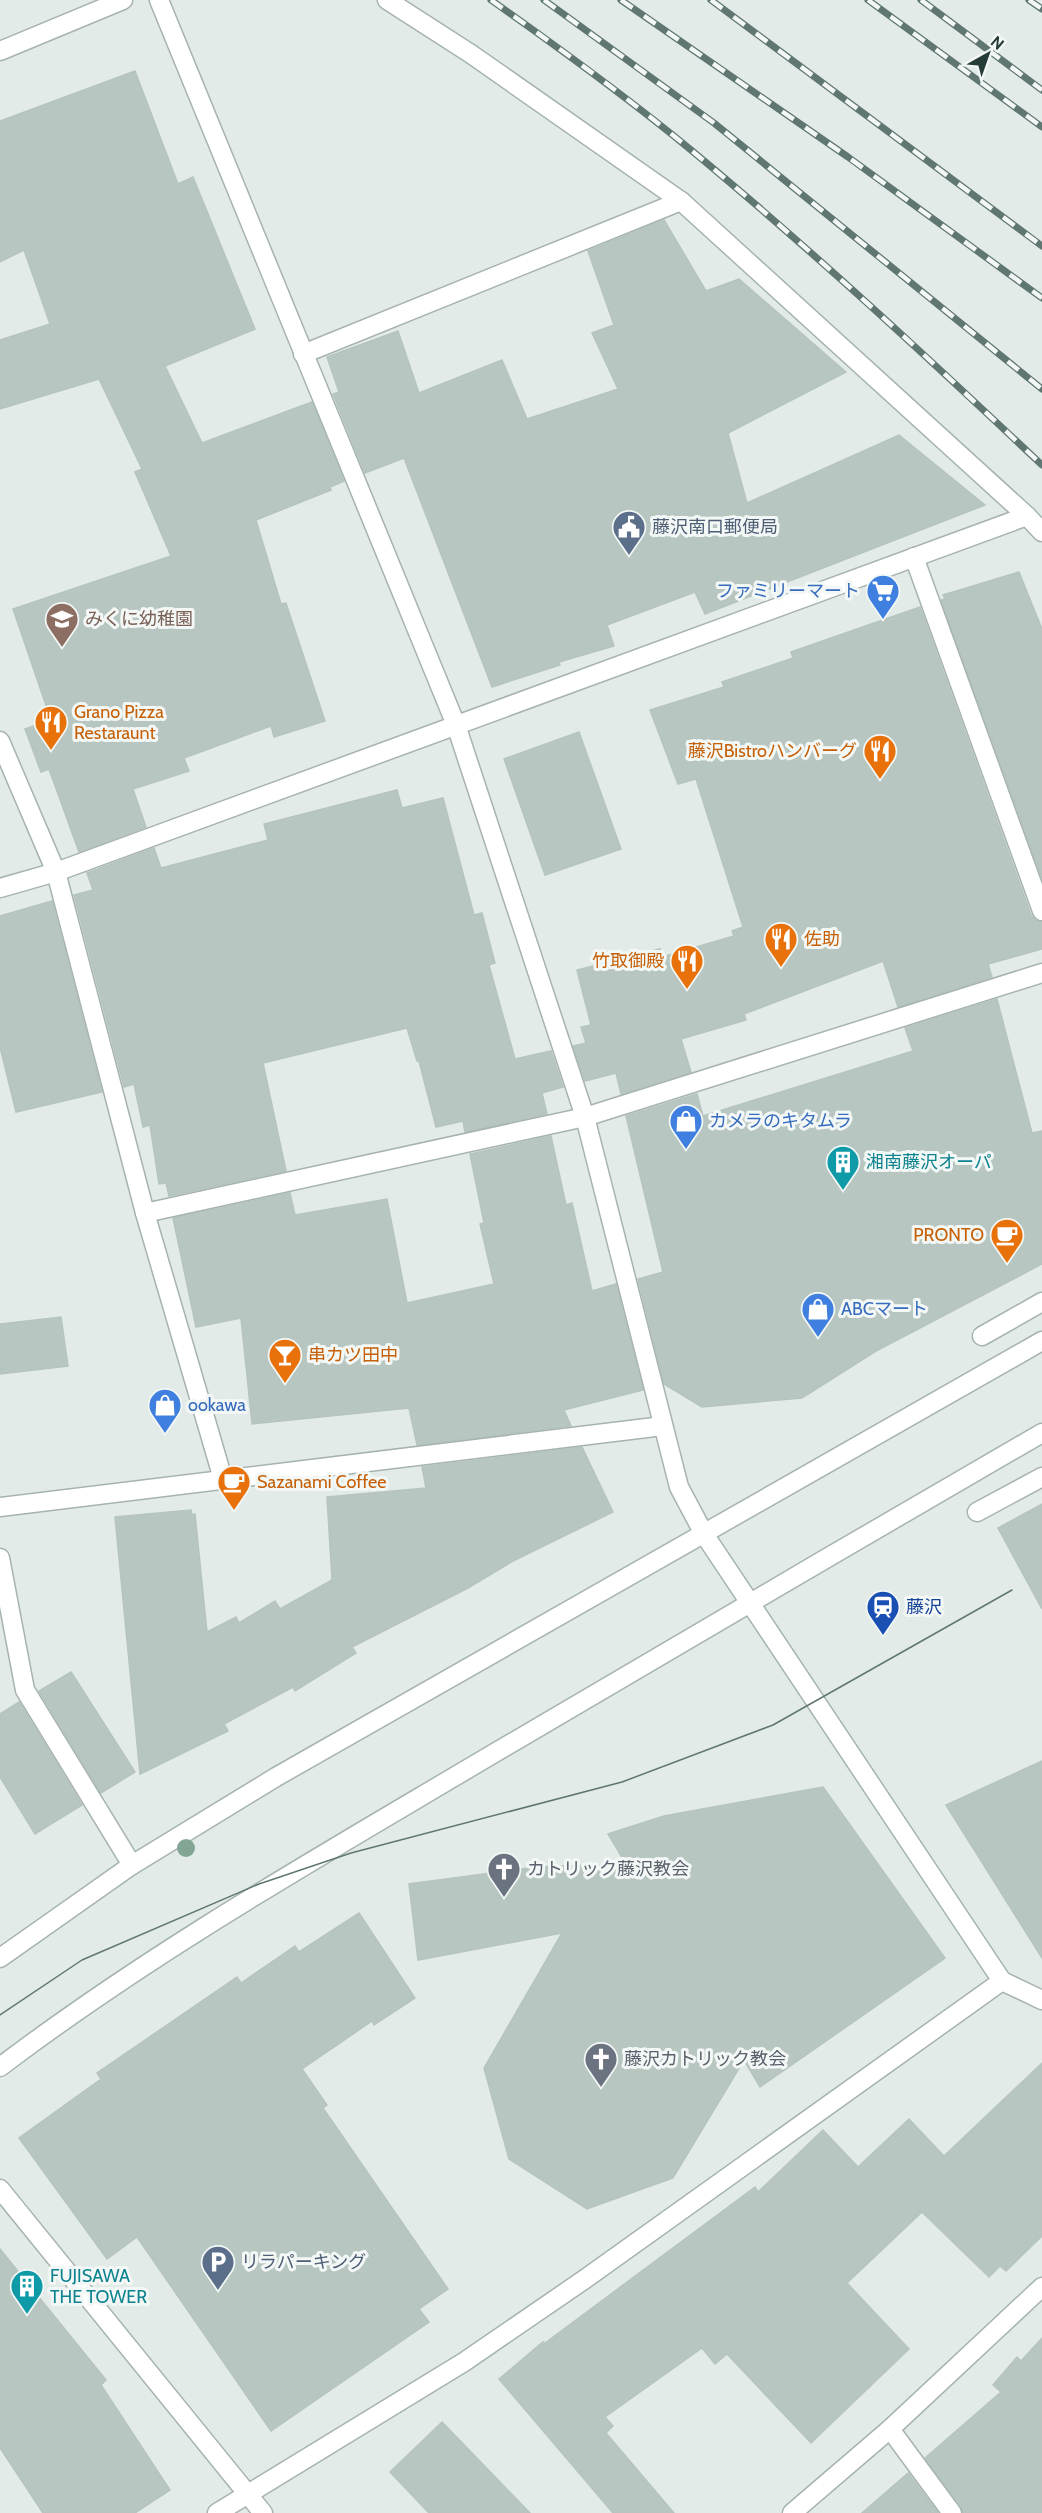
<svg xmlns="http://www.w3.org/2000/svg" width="1042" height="2513" viewBox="0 0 1042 2513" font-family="Cabin,'Noto Sans JP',sans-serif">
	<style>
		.building { fill: #b8c6c1; stroke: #b6c4bf; stroke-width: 1.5 }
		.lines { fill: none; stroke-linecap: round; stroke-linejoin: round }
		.minor-casing { stroke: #a6b3af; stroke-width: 21 }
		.minor { stroke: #fff; stroke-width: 18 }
		.tram { stroke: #5f7672; stroke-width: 1.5 }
		.rail-casing { stroke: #5f7672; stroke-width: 7 }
		.rail { stroke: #f3f8f6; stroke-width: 4.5; stroke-dasharray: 14; stroke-linecap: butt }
		.tree { fill: #82a694 }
		.labels { text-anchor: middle; stroke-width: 6; stroke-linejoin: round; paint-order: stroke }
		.service-label { font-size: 18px; fill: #4e5e75; stroke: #f3f8f6; text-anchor: start }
		.shop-label { font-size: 18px; fill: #366cbe; stroke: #f3f8f6; text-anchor: start }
		.education-label { font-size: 18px; fill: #785e54; stroke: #f3f8f6; text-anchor: start }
		.food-label { font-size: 18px; fill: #c56008; stroke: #f3f8f6; text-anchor: start }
		.culture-label { font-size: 18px; fill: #0d838f; stroke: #f3f8f6; text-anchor: start }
		.transit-label { font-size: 18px; fill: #164399; stroke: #f3f8f6; text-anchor: start }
		.worship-label { font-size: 18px; fill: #5b616d; stroke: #f3f8f6; text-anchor: start }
	</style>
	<rect width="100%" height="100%" fill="#e3ebe8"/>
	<g class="building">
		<polygon points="135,71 178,184 193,177 255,329 165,366 202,443 312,402 344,481 330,487 331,490 256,520 281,604 286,603 325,721 274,737 271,726 184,758 189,771 133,789 146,827 79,852 49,769 41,772 25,729 51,720 13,609 171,556 135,472 142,469 99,379 0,409 0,340 50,324 24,250 0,262 0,121"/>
		<polygon points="664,220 706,291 739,279 846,372 728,433 747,503 899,435 985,505 705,614 695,592 607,625 614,646 559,662 560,665 492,687 404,458 365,473 333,394 339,392 327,357 398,331 419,393 502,360 527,419 618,389 592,333 614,325 588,251"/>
		<polygon points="1019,572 1042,629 1042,878 941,600 945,599 943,595"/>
		<polygon points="920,607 1031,915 1035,920 1042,922 1042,949 988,964 992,977 898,1007 883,961 744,1014 746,1020 681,1039 691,1072 621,1094 616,1073 585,1081 573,1046 586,1043 581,1027 591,1025 577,970 660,949 662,957 734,936 732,931 743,927 696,779 678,784 650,710 724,687 722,682 793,658 791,652"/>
		<polygon points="579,732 621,849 545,875 504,759"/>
		<polygon points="397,790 402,808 443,798 474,915 482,913 495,963 489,965 515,1059 551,1051 563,1087 542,1093 547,1114 465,1132 463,1121 436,1127 419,1061 417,1061 407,1028 263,1063 286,1171 169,1196 166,1183 159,1184 150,1125 143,1127 134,1084 124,1087 74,895 93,890 87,873 154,848 161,868 268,840 264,824"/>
		<polygon points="52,901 102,1092 16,1112 0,1047 0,916"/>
		<polygon points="997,999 1032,1133 1042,1131 1042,1264 876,1351 802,1398 702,1407 664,1384 638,1279 663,1272 626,1116 697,1094 703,1116 913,1051 905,1028"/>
		<polygon points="551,1136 566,1205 572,1203 592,1291 616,1284 643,1390 564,1410 571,1426 417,1445 409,1408 252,1424 241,1318 196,1327 173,1218 290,1193 295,1215 387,1199 407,1303 494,1284 480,1224 484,1223 470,1154"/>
		<polygon points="61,1317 68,1366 0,1374 0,1324"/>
		<polygon points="582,1447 613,1512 513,1561 468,1588 352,1647 356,1653 295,1691 293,1687 224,1724 228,1731 140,1774 115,1517 191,1510 192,1515 195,1514 207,1632 236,1617 239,1623 275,1601 280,1609 332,1580 327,1497 426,1488 422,1467"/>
		<polygon points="1042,1504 1042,1609 998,1528"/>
		<polygon points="71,1672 135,1772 101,1793 39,1691"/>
		<polygon points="19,1702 82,1805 35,1834 0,1777 0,1714"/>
		<polygon points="1042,1761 1042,1958 946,1805"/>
		<polygon points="823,1787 945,1958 760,2087 744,2060 673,2178 587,2209 509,2159 484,2068 562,1933 418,1960 409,1884 536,1867 626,1864 608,1834 664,1816"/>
		<polygon points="359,1913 415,1998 374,2025 372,2021 302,2069 327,2105 323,2108 448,2289 419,2309 429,2322 271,2431 137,2237 107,2259 19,2138 101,2079 97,2073 237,1977 241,1983 295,1946 299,1952"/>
		<polygon points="1042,2063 1042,2236 1006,2271 1000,2266 989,2277 922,2212 847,2283 909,2349 811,2443 727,2354 715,2364 702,2348 605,2417 613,2426 606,2433 674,2513 613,2513 499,2379 543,2342 545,2343 755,2187 758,2192 823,2130 858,2167 909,2119 944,2156"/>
		<polygon points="0,2249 106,2380 101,2385 170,2490 135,2513 43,2513 0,2448"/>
		<polygon points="1042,2338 1042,2513 963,2513 961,2506 925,2458 1001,2392 993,2385 1017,2357 1021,2361"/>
		<polygon points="442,2422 530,2513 429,2513 390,2472"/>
		<polygon points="908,2473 938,2513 862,2513"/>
	</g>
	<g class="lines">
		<defs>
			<g id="minor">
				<polyline points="159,0 456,725 585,1117 679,1487 704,1534 1002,1981 1042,2000"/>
				<polyline points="387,0 471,54 681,201 1027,516 1042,532"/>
				<polyline points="0,51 123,0"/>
				<polyline points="303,354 681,201"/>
				<polyline points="914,557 1042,911"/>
				<polyline points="0,741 56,872 145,1213 223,1479"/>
				<polyline points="0,888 56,872 1027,516"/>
				<polyline points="145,1213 585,1117 1042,973"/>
				<polyline points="982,1336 1042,1302"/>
				<polyline points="0,1507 663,1426"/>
				<polyline points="977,1512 1042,1477"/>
				<polyline points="0,1558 25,1690 132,1865"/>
				<polyline points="0,1958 132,1865 276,1777 1042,1341"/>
				<path d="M 0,2067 C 153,1951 321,1856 486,1758 C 671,1650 856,1540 1042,1433"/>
				<polyline points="0,2189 263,2513"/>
				<polyline points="890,2429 952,2513"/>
				<polyline points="217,2513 464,2362 585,2279 1002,1981"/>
				<polyline points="792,2513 890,2429 1042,2287"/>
			</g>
		</defs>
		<use href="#minor" class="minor-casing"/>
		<use href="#minor" class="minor"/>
		<polyline class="tram" points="0,2015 82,1960 259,1884 351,1853 622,1782 773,1725 1012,1590"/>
		<defs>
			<g id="rail">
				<path d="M 491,0 C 559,48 627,97 691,150 C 812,250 927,357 1042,465"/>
				<polyline points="544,0 714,123 1042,389"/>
				<polyline points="621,0 848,157 1042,298"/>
				<polyline points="711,0 1042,246"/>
				<polyline points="868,0 1042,127"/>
				<polyline points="921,0 1042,90"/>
				<polyline points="1029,0 1042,9"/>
			</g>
		</defs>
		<use href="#rail" class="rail-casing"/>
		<use href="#rail" class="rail"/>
	</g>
	<circle class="tree" cx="186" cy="1848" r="9"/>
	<defs>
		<symbol id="civic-pin" viewBox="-11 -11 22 30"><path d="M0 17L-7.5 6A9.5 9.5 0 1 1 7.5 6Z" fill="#5c6f8a" stroke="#f3f8f6"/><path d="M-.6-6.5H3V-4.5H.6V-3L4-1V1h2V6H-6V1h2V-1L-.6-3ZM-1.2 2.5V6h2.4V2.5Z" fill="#fff"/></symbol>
		<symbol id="supermarket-pin" viewBox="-11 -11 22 30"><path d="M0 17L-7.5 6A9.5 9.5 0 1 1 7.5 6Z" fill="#3f7fe0" stroke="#f3f8f6"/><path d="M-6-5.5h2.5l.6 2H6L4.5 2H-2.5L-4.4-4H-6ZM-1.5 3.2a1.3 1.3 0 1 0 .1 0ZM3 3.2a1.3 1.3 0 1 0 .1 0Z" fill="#fff"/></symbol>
		<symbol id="school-pin" viewBox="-11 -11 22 30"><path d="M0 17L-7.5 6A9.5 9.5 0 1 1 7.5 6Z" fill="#8d6e63" stroke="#f3f8f6"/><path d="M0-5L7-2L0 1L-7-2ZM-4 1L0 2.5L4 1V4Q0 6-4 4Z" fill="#fff"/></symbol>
		<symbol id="restaurant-pin" viewBox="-11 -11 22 30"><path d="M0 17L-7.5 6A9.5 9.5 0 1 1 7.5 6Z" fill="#e8710a" stroke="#f3f8f6"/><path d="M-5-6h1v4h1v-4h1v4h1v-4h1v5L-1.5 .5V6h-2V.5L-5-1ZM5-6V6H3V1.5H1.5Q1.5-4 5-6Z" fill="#fff"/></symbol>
		<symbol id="shop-pin" viewBox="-11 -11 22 30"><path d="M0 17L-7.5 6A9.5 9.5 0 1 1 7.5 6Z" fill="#3f7fe0" stroke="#f3f8f6"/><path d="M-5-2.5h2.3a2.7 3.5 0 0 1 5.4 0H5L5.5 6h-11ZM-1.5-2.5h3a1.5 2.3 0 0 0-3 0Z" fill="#fff"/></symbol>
		<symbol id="building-pin" viewBox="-11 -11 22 30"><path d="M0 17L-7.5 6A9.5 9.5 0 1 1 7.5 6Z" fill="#0f9aa8" stroke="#f3f8f6"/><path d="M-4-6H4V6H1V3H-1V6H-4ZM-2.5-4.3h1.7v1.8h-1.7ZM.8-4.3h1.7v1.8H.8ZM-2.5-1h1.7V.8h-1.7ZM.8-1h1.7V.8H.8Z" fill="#fff"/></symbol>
		<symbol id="cafe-pin" viewBox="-11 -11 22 30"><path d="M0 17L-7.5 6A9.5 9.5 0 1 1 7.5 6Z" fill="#e8710a" stroke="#f3f8f6"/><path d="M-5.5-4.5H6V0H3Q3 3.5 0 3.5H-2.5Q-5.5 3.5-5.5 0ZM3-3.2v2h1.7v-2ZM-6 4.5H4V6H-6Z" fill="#fff"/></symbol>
		<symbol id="bar-pin" viewBox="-11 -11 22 30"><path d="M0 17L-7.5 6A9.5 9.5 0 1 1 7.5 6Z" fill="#e8710a" stroke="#f3f8f6"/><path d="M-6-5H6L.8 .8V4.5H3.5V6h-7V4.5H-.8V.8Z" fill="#fff"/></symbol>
		<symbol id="station-pin" viewBox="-11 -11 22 30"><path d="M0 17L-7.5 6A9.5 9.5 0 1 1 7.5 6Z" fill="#1a4fb4" stroke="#f3f8f6"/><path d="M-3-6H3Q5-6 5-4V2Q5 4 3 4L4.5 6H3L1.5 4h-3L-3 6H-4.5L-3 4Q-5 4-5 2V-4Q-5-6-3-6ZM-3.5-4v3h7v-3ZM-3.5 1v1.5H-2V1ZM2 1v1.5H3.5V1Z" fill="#fff"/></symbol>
		<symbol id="church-pin" viewBox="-11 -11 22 30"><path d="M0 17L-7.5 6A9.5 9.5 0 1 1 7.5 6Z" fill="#6b7280" stroke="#f3f8f6"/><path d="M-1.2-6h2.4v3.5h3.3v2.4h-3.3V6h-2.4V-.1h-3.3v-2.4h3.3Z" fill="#fff"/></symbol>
		<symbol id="parking-pin" viewBox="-11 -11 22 30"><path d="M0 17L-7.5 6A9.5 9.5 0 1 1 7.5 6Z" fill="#5c6f8a" stroke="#f3f8f6"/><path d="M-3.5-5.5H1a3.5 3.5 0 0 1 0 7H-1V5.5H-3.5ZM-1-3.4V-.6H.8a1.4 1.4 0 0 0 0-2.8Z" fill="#fff"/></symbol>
	</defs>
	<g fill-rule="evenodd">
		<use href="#civic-pin" x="610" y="508" width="38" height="52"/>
		<use href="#supermarket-pin" x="864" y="572" width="38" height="52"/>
		<use href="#school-pin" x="43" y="600" width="38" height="52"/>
		<use href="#restaurant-pin" x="32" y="703" width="38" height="52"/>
		<use href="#restaurant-pin" x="861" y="732" width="38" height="52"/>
		<use href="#restaurant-pin" x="762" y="920" width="38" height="52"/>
		<use href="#restaurant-pin" x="668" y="942" width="38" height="52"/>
		<use href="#shop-pin" x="667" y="1102" width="38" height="52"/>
		<use href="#building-pin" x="824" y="1143" width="38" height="52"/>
		<use href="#cafe-pin" x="988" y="1216" width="38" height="52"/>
		<use href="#shop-pin" x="799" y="1290" width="38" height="52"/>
		<use href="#bar-pin" x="266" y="1336" width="38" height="52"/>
		<use href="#shop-pin" x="146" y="1386" width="38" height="52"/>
		<use href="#cafe-pin" x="215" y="1463" width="38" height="52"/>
		<use href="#station-pin" x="864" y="1588" width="38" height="52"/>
		<use href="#church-pin" x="485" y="1850" width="38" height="52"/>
		<use href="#church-pin" x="582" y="2040" width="38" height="52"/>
		<use href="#parking-pin" x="199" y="2243" width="38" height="52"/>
		<use href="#building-pin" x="8" y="2267" width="38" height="52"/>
	</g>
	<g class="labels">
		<g class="service-label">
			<text x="652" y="533">藤沢南口郵便局</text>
			<text x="241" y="2268">リラパーキング</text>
		</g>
		<g class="shop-label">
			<text x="860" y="597" text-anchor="end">ファミリーマート</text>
			<text x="709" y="1127">カメラのキタムラ</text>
			<text x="841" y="1315">ABCマート</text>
			<text x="188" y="1411">ookawa</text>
		</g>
		<g class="education-label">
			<text x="85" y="625">みくに幼稚園</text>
		</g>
		<g class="food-label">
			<text x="74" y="718">Grano Pizza<tspan x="74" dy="21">Restaraunt</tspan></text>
			<text x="857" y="757" text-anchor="end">藤沢Bistroハンバーグ</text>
			<text x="804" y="945">佐助</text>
			<text x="664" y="967" text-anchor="end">竹取御殿</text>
			<text x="984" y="1241" text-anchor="end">PRONTO</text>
			<text x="308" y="1361">串カツ田中</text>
			<text x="257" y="1488">Sazanami Coffee</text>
		</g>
		<g class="culture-label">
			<text x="866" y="1168">湘南藤沢オーパ</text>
			<text x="50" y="2282">FUJISAWA<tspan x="50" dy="21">THE TOWER</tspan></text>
		</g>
		<g class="transit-label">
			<text x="906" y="1613">藤沢</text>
		</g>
		<g class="worship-label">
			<text x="527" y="1875">カトリック藤沢教会</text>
			<text x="624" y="2065">藤沢カトリック教会</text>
		</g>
	</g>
	<g transform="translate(988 54) rotate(40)" stroke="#f3f8f6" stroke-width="4.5" paint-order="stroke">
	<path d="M0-4.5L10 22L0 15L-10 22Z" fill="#243b37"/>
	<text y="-9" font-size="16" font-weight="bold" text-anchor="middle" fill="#243b37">N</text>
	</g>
</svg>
